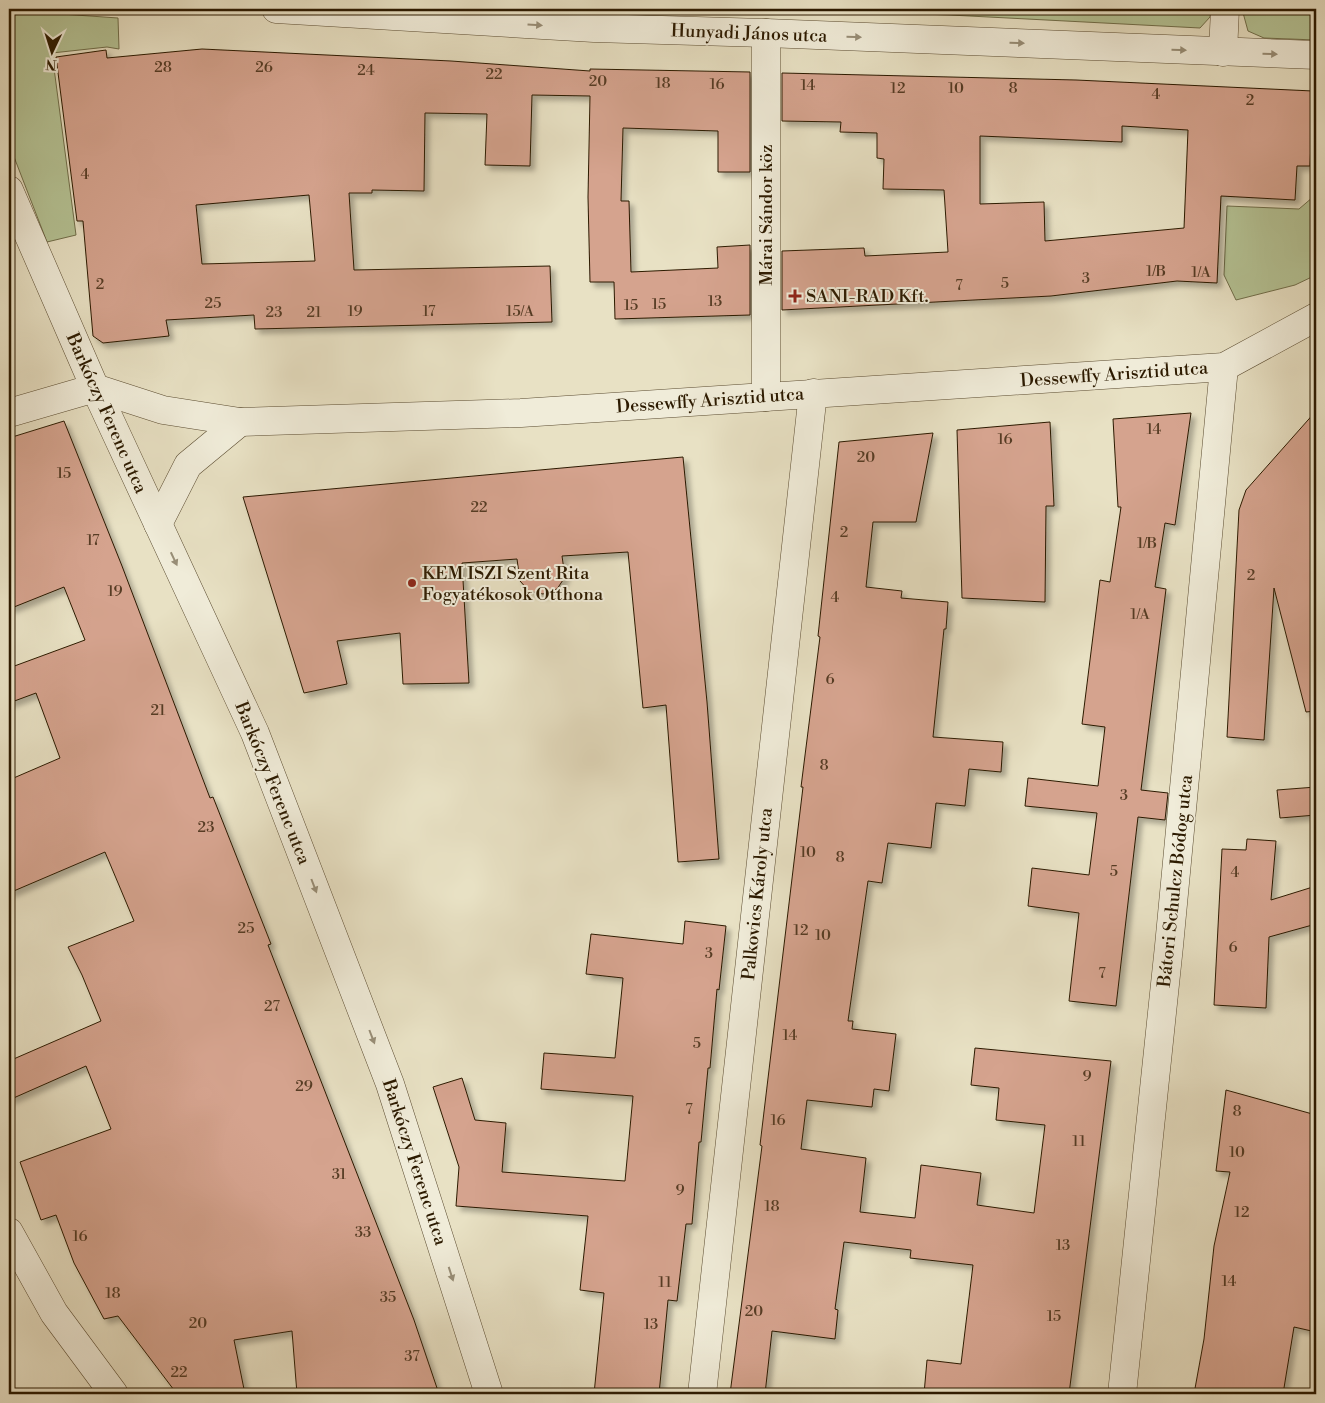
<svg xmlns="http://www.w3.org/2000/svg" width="1325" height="1403" viewBox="0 0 1325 1403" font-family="'Libre Bodoni',serif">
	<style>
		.green { fill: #b5c395; stroke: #706e4a }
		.building { fill: #d5a38e; stroke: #2c1a00; fill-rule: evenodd; filter: url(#shadow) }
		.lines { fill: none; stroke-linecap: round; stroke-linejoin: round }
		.pedestrian-casing { stroke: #5b4c31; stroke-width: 29 }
		.minor-casing { stroke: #5b4c31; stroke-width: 29 }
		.pedestrian { stroke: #f0ecd9; stroke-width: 28 }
		.minor { stroke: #f0ecd9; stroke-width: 28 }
		.oneway { fill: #988e77 }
		.poi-dot { fill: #8f2418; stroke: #f0ecd9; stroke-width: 2 }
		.labels { text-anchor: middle; stroke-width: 4; stroke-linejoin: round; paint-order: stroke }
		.number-label { font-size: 15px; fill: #563c24 }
		.street-label { font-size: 18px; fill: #2c1a00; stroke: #f0ecd9 }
		.poi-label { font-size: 18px; fill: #2c1a00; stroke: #f0ecd9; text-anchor: start }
	</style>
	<defs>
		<filter id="shadow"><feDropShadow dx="4.5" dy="4.5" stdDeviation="2.5" flood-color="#0004"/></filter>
	</defs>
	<rect width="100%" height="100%" fill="#e8e1c4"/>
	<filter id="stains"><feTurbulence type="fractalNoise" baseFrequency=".004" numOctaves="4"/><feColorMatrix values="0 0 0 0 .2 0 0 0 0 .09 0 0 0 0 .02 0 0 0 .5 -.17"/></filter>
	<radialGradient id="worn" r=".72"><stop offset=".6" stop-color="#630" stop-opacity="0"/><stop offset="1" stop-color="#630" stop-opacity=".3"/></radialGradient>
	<g class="green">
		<polygon points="770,9 1211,9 1210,17 1200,28 950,15"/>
		<polygon points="1242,9 1316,9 1316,40 1264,38 1248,31"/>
		<polygon points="47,13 118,18 119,49 107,47 52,53 76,235 47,242 9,144 9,15"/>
		<polygon points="1316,130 1316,275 1295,285 1236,300 1224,275 1227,206 1299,209 1313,197"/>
	</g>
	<g class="building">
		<path d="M 202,49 L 451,61 L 590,71 L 590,69 L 750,72 L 750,172 L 718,172 L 718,131 L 623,128 L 621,201 L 629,201 L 631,272 L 718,268 L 717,247 L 750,245 L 750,315 L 615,319 L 614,282 L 590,282 L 588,197 L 590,96 L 532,95 L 530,166 L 485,165 L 487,114 L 425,113 L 424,191 L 372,190 L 372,193 L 349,193 L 354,270 L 550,266 L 552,322 L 255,329 L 254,315 L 166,320 L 169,336 L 103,343 L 93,336 L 83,221 L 77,221 L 56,57 L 106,50 L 107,58 ZM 309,195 L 315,261 L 202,264 L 196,205 Z"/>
		<path d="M 782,73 L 1076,80 L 1313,91 L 1310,166 L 1297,166 L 1295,200 L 1221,196 L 1217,283 L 1177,281 L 1051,296 L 782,310 L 782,251 L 864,248 L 865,256 L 948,252 L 944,190 L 883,189 L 884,159 L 877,158 L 877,133 L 840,132 L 841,122 L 782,121 ZM 1122,126 L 1188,130 L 1184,228 L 1045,241 L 1044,202 L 980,204 L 980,136 L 1122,142 Z"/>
		<polygon points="1316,411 1316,711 1306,712 1274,588 1264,740 1227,737 1239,510 1246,490"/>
		<polygon points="1191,413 1175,525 1165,523 1155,587 1166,589 1141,790 1168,793 1165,820 1138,817 1116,1006 1069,1001 1079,913 1028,906 1032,868 1089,875 1097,813 1025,806 1028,778 1098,786 1105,727 1082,724 1100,580 1110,582 1121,507 1118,507 1113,419"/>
		<polygon points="64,421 122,566 210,798 213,797 271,944 268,945 414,1320 439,1394 297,1394 292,1331 234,1340 245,1394 177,1394 118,1316 104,1319 74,1263 56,1215 41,1220 20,1162 111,1129 86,1066 9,1100 9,1061 101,1021 82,975 68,947 134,921 105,852 9,893 9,780 60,758 36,693 9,703 9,668 85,640 64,587 9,609 9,438"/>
		<polygon points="1050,422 1054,506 1046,506 1045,602 962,598 957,430"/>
		<polygon points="933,433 916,522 873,522 866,587 902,591 901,598 948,602 946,629 944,629 933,737 1003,742 1001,772 969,769 965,806 936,803 931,848 888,843 882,883 868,881 848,1021 853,1021 852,1029 896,1034 889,1091 874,1089 872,1107 807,1100 801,1149 866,1158 860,1212 915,1218 921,1165 981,1173 977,1205 1034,1213 1045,1125 996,1120 999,1088 971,1085 975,1048 1111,1061 1069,1394 924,1394 927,1360 961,1364 973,1265 910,1258 911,1250 844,1242 835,1309 838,1310 835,1339 772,1331 765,1394 730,1394 762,1146 760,1145 803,787 801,787 820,637 818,636 839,442"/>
		<polygon points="683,457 707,702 719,859 678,862 666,705 643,708 628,552 562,556 565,577 557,589 543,594 529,591 520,581 517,559 462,563 469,683 403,684 400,633 337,641 347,684 304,693 243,497"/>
		<polygon points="1316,787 1316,815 1280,818 1277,790"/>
		<polygon points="1247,839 1276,841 1271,900 1316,886 1316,924 1269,937 1266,1008 1214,1005 1222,849 1246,850"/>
		<polygon points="685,921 726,926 719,990 717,989 710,1068 708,1068 701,1142 699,1142 692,1224 686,1224 677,1301 668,1300 659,1394 594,1394 604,1293 580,1290 588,1216 456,1206 459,1167 433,1087 462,1078 475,1120 506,1123 502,1172 625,1181 633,1096 541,1089 544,1053 615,1058 623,978 586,974 591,934 683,944"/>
		<polygon points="1226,1090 1316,1115 1316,1332 1294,1327 1283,1394 1194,1394 1204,1339 1214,1246 1230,1172 1216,1171"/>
	</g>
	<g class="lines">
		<defs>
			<polyline id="pedestrian" points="766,33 766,397"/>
			<g id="minor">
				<polyline points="276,9 594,28 766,33 1316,55"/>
				<polyline points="1223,52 1225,9"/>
				<polyline points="9,190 95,388 255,733 390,1084 489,1394"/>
				<polyline points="95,388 163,410 240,422 521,413 1224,367 1316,317"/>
				<polyline points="9,413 95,388"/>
				<polyline points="158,524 188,465 240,422"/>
				<polyline points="9,1232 54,1313 114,1394"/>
				<polyline points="702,1394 813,393"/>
				<polyline points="1122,1394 1169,946 1224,367"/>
			</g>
		</defs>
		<use href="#pedestrian" class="pedestrian-casing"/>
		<use href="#minor" class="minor-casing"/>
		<use href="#pedestrian" class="pedestrian"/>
		<use href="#minor" class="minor"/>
	</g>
	<defs><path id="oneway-solid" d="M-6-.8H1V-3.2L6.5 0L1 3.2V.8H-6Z" transform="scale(1.25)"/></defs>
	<g class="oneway">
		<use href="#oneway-solid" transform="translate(535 25) rotate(4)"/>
		<use href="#oneway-solid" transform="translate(854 37) rotate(2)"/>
		<use href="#oneway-solid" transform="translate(1017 43) rotate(2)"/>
		<use href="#oneway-solid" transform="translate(1179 50) rotate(2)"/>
		<use href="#oneway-solid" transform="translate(1270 54) rotate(2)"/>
		<use href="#oneway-solid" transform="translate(174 559) rotate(65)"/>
		<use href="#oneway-solid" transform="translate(314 886) rotate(69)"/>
		<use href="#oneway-solid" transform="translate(372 1037) rotate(69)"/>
		<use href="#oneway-solid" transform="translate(451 1274) rotate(72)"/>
	</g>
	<g class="poi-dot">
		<path d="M792.5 288.5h5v5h5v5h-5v5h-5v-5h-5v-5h5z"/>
		<circle cx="412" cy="583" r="5"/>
	</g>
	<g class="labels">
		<g class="number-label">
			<text x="163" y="72">28</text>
			<text x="264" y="72">26</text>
			<text x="366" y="75">24</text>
			<text x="494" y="79">22</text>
			<text x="598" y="86">20</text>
			<text x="663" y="88">18</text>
			<text x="717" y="89">16</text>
			<text x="808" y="90">14</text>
			<text x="898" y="93">12</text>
			<text x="956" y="93">10</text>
			<text x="1013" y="93">8</text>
			<text x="1156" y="99">4</text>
			<text x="1250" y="105">2</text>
			<text x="85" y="179">4</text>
			<text x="1156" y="276">1/B</text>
			<text x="1201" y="277">1/A</text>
			<text x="1086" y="283">3</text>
			<text x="1005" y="288">5</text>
			<text x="100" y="289">2</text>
			<text x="959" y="290">7</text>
			<text x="715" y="306">13</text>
			<text x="213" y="308">25</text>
			<text x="659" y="309">15</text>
			<text x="631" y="310">15</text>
			<text x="355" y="316">19</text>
			<text x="429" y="316">17</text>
			<text x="520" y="316">15/A</text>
			<text x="274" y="317">23</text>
			<text x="314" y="317">21</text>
			<text x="1154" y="434">14</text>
			<text x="1005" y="444">16</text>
			<text x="866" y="462">20</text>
			<text x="64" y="478">15</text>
			<text x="479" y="512">22</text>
			<text x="844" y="537">2</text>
			<text x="93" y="545">17</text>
			<text x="1147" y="548">1/B</text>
			<text x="1251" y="580">2</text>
			<text x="115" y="596">19</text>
			<text x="835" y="602">4</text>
			<text x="1140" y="619">1/A</text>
			<text x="830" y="684">6</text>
			<text x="158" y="715">21</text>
			<text x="824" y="770">8</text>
			<text x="1124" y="800">3</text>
			<text x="206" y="832">23</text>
			<text x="808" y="857">10</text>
			<text x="840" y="862">8</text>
			<text x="1114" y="876">5</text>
			<text x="1235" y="877">4</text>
			<text x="246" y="933">25</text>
			<text x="801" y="935">12</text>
			<text x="823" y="940">10</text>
			<text x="1233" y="952">6</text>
			<text x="709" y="958">3</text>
			<text x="1102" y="978">7</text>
			<text x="272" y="1011">27</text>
			<text x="790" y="1040">14</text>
			<text x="697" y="1048">5</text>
			<text x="1087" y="1081">9</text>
			<text x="304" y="1091">29</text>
			<text x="689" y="1114">7</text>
			<text x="1237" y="1116">8</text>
			<text x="778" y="1125">16</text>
			<text x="1079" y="1146">11</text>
			<text x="1237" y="1157">10</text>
			<text x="339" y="1179">31</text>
			<text x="680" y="1195">9</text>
			<text x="772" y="1211">18</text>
			<text x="1242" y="1217">12</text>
			<text x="363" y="1237">33</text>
			<text x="80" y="1241">16</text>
			<text x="1063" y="1250">13</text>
			<text x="1229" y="1286">14</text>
			<text x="665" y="1287">11</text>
			<text x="113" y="1298">18</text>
			<text x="388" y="1302">35</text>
			<text x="754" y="1316">20</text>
			<text x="1054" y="1321">15</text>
			<text x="198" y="1328">20</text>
			<text x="651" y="1329">13</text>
			<text x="412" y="1361">37</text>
			<text x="179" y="1377">22</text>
		</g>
		<g class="street-label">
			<text transform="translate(749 33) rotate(2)" y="6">Hunyadi János utca</text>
			<text transform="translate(766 215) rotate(-90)" y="6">Márai Sándor köz</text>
			<text transform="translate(1114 374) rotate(-4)" y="6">Dessewffy Arisztid utca</text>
			<text transform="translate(710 400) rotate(-4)" y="6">Dessewffy Arisztid utca</text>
			<text transform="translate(107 413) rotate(66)" y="6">Barkóczy Ferenc utca</text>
			<text transform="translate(273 783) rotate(68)" y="6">Barkóczy Ferenc utca</text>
			<text transform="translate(1175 881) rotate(-84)" y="6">Bátori Schulcz Bódog utca</text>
			<text transform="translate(757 894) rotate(-84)" y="6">Palkovics Károly utca</text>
			<text transform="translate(415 1162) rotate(72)" y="6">Barkóczy Ferenc utca</text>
		</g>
		<g class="poi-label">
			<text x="806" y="302">SANI-RAD Kft.</text>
			<text x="422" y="579">KEM ISZI Szent Rita<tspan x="422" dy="21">Fogyatékosok Otthona</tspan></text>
		</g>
	</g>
	<rect width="1325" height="1403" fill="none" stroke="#e8e1c4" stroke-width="30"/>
	<rect x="10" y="10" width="1305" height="1383" fill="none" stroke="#2c1a00" stroke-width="2.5"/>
	<rect x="15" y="15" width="1295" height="1373" fill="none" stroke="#2c1a00"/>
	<g transform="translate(52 52) rotate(184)" stroke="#f0ecd9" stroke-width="4" paint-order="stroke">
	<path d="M0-4L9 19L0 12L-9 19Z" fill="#2c1a00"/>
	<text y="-8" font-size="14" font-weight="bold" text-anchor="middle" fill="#2c1a00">N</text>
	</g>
	<rect width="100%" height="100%" filter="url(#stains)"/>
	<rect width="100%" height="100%" fill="url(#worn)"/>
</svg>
